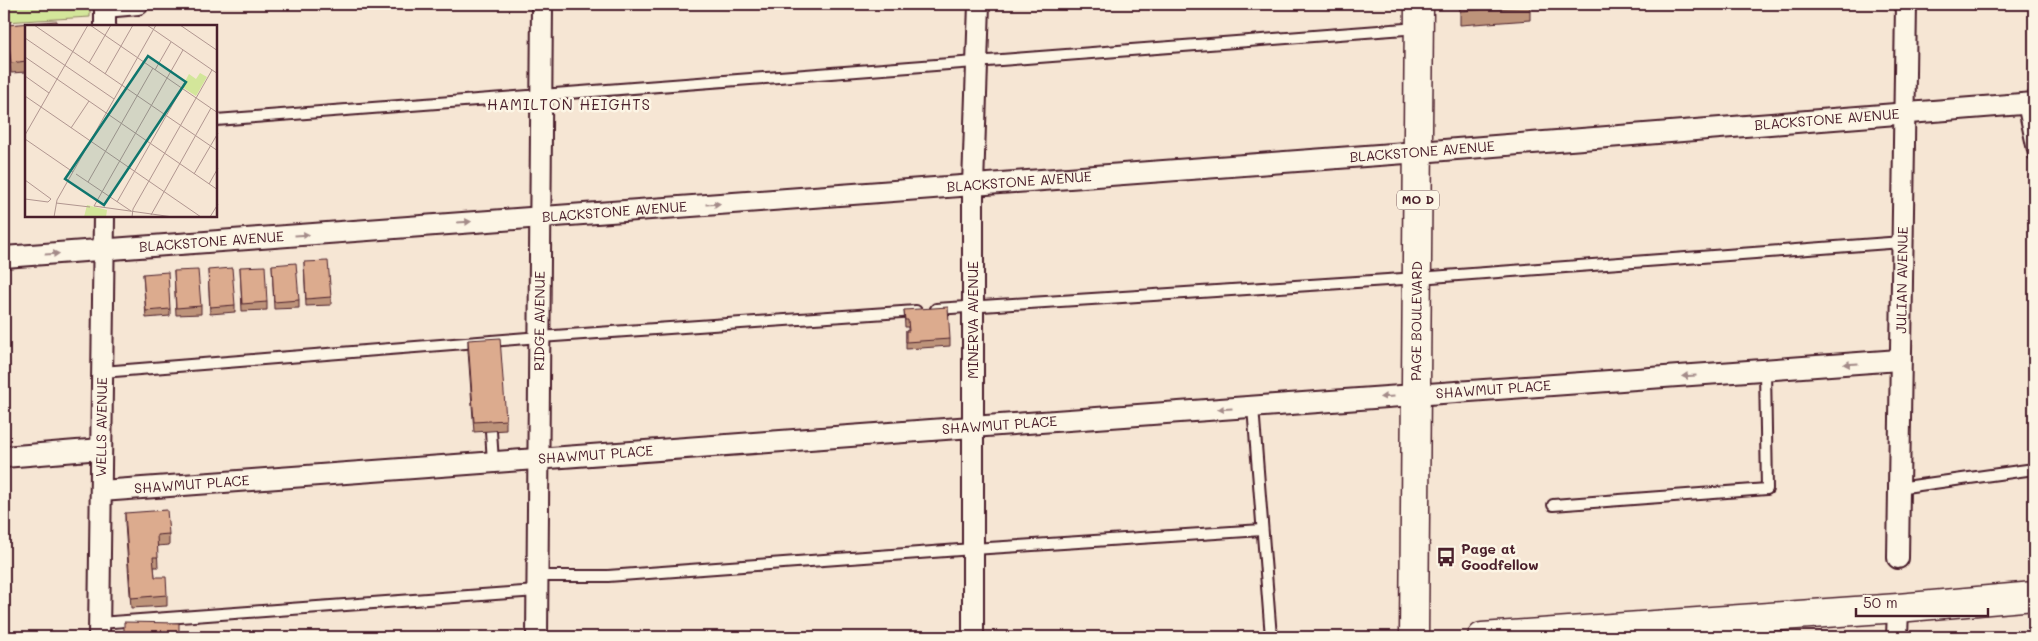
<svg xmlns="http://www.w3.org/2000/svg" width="2038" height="641" viewBox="0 0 2038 641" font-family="Mali,sans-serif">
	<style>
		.park { fill: #d3e69a; stroke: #8e8262 }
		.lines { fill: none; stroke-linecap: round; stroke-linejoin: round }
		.service-casing { stroke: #4a1f2b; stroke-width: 14 }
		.minor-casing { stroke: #4a1f2b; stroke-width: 24 }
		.secondary-casing { stroke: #4a1f2b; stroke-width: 31 }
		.primary-casing { stroke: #4a1f2b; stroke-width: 31 }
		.service { stroke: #fcf5e5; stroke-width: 10 }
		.minor { stroke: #fcf5e5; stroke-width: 20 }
		.secondary { stroke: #fcf5e5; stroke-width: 28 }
		.primary { stroke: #fcf5e5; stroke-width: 28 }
		.wall { fill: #bd937a; stroke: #4a1f2b }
		.building { fill: #dcab8e; stroke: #4a1f2b }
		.oneway { fill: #a38a88 }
		.labels { text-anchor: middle; stroke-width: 5; stroke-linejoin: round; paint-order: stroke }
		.shield { fill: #fcf5e5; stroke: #7f5f63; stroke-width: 1 }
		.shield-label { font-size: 12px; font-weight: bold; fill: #4a1f2b }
		.street-label { font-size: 14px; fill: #4a1f2b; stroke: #fcf5e5 }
		.poi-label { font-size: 14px; font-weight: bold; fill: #4a1f2b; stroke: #fcf5e5; text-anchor: start }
		.neighbourhood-label { font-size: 15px; letter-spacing: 1px; fill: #4a1f2b; stroke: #fcf5e5 }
		.inset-road { fill: none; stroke: #b19690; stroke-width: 1 }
		.view { fill: #0f766e; fill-opacity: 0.15; stroke: #0f766e; stroke-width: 2.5 }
		.inset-edge { fill: none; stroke: #4a1f2b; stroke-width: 2.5 }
	</style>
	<rect width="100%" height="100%" fill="#f6e6d4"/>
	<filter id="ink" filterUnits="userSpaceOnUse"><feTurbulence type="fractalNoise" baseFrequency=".02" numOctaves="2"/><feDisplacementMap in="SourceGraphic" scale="10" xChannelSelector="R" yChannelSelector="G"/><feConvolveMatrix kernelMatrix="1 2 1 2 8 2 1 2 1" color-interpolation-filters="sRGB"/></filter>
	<g filter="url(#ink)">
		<polygon class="park" points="4,4 90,4 90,17 4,22"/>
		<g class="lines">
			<defs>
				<g id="service">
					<polyline points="2023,104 2034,155"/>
					<polyline points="216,120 1418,28"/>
					<polyline points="936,309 1418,278 1902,242"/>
					<polyline points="102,372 540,337 916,311"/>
					<polyline points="1253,407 1271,637"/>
					<polyline points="491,431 493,462"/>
					<polyline points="1898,488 2034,469"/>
					<polyline points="1553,505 1767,489 1765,370"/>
					<polyline points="537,576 608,576 973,549 1262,530"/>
					<polyline points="99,623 537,591"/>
				</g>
				<g id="minor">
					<polyline points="105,7 138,4"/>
					<polyline points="105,26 105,4"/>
					<path id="s1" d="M 4,257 L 1419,152 L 2034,103"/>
					<polyline points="4,457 101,449"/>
					<path id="s2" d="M 101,491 L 972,427 L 1899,360"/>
					<path id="s3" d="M 1898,558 L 1906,4"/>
					<path id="s4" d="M 99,637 L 104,216"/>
					<path id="s5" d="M 537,637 L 542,4"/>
					<polyline points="973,637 973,185 979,4"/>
					<polyline points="1897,637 1898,608"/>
				</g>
				<polyline id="secondary" points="1482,637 1898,608 2034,596"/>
				<g id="primary">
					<path id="s6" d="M 1414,637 L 1419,4"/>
				</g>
			</defs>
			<use href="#service" class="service-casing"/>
			<use href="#minor" class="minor-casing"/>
			<use href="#secondary" class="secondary-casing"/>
			<use href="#primary" class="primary-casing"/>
			<use href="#service" class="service"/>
			<use href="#minor" class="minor"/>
			<use href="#secondary" class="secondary"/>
			<use href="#primary" class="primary"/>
		</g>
		<g class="wall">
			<polygon points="1460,4 1530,4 1530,20 1460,25"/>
			<polygon points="7,25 57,26 68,26 26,26 26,72 11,73 7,35"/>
			<polygon points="304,262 331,297 331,305 306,306"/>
			<polygon points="272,265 299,300 299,308 274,309"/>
			<polygon points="240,267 267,302 267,310 242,311"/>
			<polygon points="208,270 235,305 235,312 210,314"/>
			<polygon points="174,271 201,306 201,314 176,315"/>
			<polygon points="143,274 170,309 170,316 146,318"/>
			<polygon points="904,310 950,339 950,346 906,349 906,331 908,331 908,327 905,327"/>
			<polygon points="468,340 506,420 506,430 474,432 468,351"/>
			<polygon points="125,513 169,534 169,545 157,546 158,567 154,567 155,577 167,595 167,606 131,608 125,523"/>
		</g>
		<g class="building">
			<polygon points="1460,4 1530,4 1530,6 1460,11"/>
			<polygon points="57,21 57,26 68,25 68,26 26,26 26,61 11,63 7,25"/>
			<polygon points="328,261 331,297 306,299 304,262"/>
			<polygon points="296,263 299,300 274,302 272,265"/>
			<polygon points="265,266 267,302 242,304 240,267"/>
			<polygon points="232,268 235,305 210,307 208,270"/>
			<polygon points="198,270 201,306 176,308 174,271"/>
			<polygon points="168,272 170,309 146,311 143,274"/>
			<polygon points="948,307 950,339 906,342 906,331 909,331 908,320 905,320 904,310"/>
			<polygon points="500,338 506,420 474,422 468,340"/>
			<polygon points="167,510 169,534 157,535 158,557 153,557 155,577 166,577 167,595 131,598 125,513"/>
			<polygon points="124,622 179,623 179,637 124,637"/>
		</g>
		<defs><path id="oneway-solid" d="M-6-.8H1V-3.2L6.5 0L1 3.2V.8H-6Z" transform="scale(1.25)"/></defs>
		<g class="oneway">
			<use href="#oneway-solid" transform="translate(713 204) rotate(-4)"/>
			<use href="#oneway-solid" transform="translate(464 222) rotate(-4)"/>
			<use href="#oneway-solid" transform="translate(302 235) rotate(-4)"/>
			<use href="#oneway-solid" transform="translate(52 254) rotate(-4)"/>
			<use href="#oneway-solid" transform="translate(1851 364) rotate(176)"/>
			<use href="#oneway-solid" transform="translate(1689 376) rotate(176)"/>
			<use href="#oneway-solid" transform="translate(1387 397) rotate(176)"/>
			<use href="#oneway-solid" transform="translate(1225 409) rotate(176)"/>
		</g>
	</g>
	<defs>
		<symbol id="bus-bare" viewBox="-9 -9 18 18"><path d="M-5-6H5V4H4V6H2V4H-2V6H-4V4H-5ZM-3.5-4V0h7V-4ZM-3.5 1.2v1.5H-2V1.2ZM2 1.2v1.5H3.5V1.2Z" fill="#4a1f2b" stroke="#fcf5e5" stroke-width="2.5" paint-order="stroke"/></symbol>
	</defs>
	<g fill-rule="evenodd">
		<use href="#bus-bare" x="1432" y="543" width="28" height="28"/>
	</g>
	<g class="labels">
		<rect class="shield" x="1397" y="190.5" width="42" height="19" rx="4"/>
		<g class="shield-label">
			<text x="1418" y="204">MO D</text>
		</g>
		<g class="street-label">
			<text dy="5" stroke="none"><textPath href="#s1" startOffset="1828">BLACKSTONE AVENUE</textPath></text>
			<text dy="5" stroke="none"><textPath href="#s1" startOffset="1422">BLACKSTONE AVENUE</textPath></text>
			<text dy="5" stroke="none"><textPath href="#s1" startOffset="1018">BLACKSTONE AVENUE</textPath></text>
			<text dy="5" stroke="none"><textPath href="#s1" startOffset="612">BLACKSTONE AVENUE</textPath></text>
			<text dy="5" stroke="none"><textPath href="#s1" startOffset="208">BLACKSTONE AVENUE</textPath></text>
			<text dy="5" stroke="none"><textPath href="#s3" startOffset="278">JULIAN AVENUE</textPath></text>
			<text transform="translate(973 320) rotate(-90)" y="5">MINERVA AVENUE</text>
			<text dy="5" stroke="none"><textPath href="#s5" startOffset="316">RIDGE AVENUE</textPath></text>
			<text dy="5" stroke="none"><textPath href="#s6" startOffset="316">PAGE BOULEVARD</textPath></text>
			<text dy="5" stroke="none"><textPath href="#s2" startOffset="1396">SHAWMUT PLACE</textPath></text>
			<text dy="5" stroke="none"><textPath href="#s2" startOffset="901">SHAWMUT PLACE</textPath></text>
			<text dy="5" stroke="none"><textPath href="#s4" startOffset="210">WELLS AVENUE</textPath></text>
			<text dy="5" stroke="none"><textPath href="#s2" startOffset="496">SHAWMUT PLACE</textPath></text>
			<text dy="5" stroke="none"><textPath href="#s2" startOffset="91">SHAWMUT PLACE</textPath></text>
		</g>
		<g class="poi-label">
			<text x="1461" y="554">Page at<tspan x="1461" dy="16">Goodfellow</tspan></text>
		</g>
		<g class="neighbourhood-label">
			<text x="569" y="110">HAMILTON HEIGHTS</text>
		</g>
	</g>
	<g transform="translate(25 25)">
		<rect width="192" height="192" fill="#f6e6d4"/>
		<path d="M 175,48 L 182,52 L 171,71 L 157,62 L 164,49 L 171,54 ZM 62,180 L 82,185 L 81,192 L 59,192 Z" fill="#d3e69a"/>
		<path class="inset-road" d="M 9,0 L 193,126M 65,0 L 193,88M 122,0 L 193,49M 155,0 L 193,26M 0,13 L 89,74M 0,32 L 193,165M 64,38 L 86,0M 130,45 L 146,17M 80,49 L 108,0M 0,51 L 24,68M 0,71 L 176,192M 46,103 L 64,76M 0,110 L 63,0M 0,114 L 48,147M 51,149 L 106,186M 169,149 L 193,108M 0,155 L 26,174 L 23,177 L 0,174M 63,157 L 128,43M 184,159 L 193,143M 92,177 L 157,63M 31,178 L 65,182M 126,190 L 186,83M 29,192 L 32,175 L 131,0M 107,192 L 108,184 L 187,45M 148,192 L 69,181 L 158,25M 185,192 L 193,179"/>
		<path class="view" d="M 123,31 L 161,57 L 79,180 L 40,154 Z"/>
		<rect width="192" height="192" class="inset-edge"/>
	</g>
	<rect width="2038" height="641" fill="none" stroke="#fcf5e5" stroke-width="20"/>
	<rect x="10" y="10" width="2018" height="621" fill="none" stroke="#4a1f2b" stroke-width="2" filter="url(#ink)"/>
	<path d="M1856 608v8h132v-8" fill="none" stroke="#4a1f2b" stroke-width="2.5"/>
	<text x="1863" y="608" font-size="15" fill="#4a1f2b" stroke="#fcf5e5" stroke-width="4" paint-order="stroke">50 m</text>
</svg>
